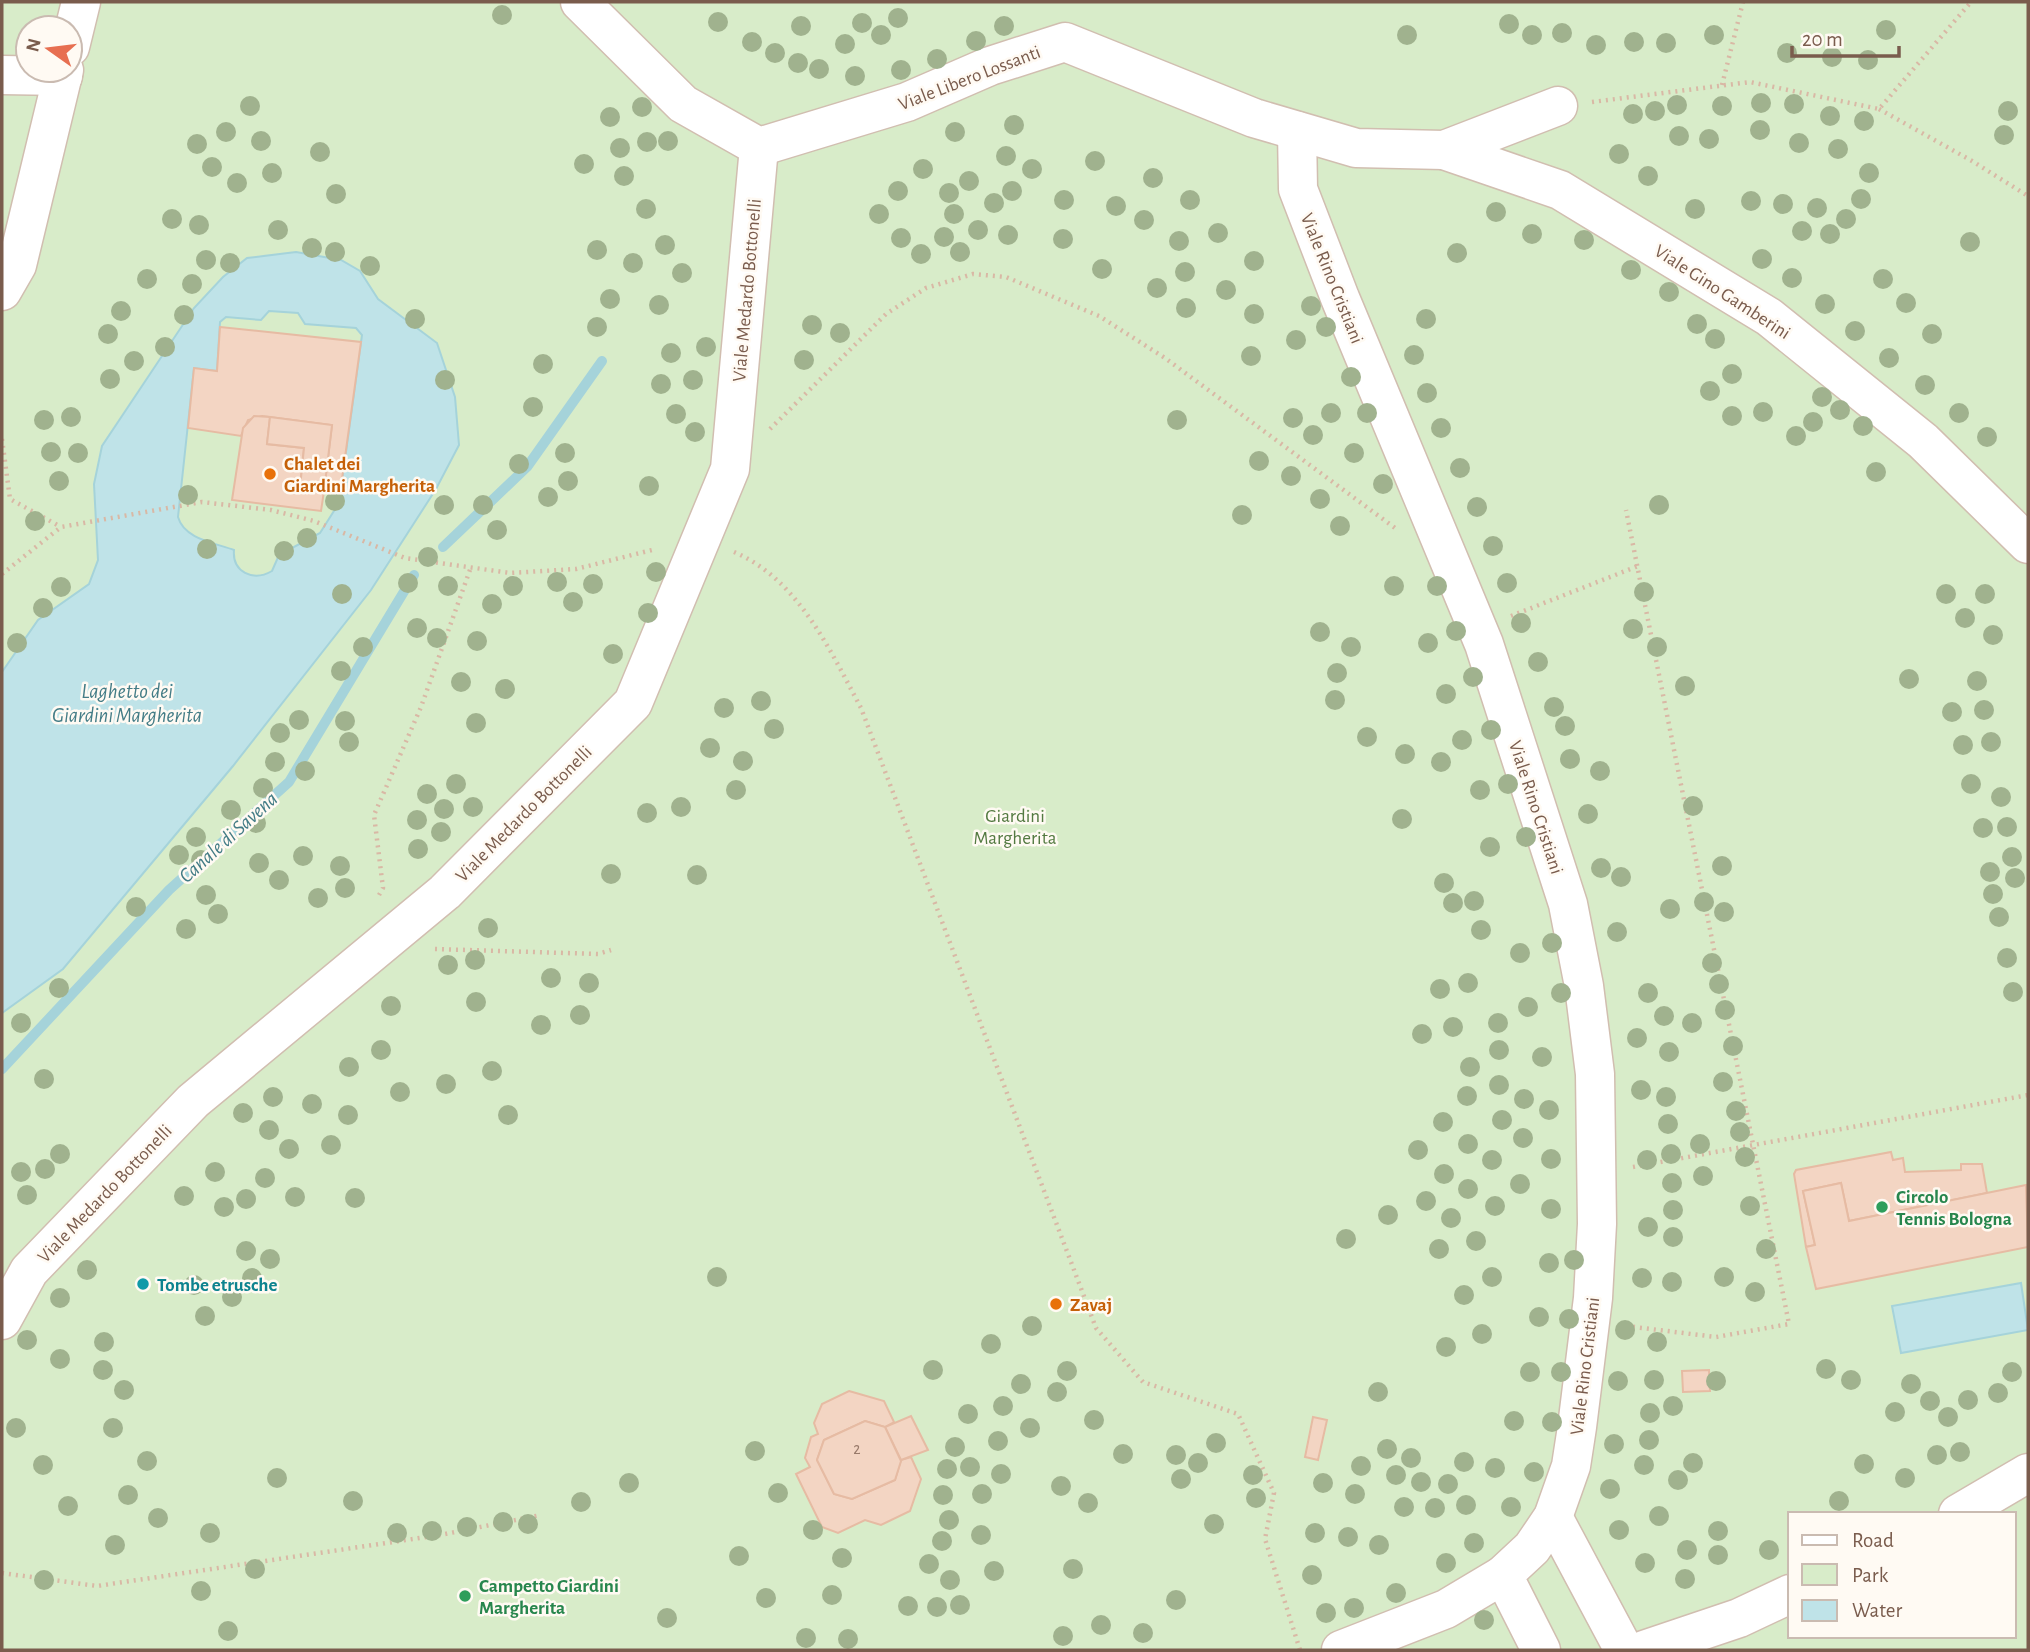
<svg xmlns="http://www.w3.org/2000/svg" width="2030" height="1652" viewBox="0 0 2030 1652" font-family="'Alegreya Sans',sans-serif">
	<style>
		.green { fill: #d8ecc9; fill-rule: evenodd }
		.water { fill: #bfe3e8; stroke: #a5d3da; stroke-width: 2; fill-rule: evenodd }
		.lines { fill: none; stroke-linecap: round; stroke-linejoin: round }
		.stream { stroke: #a5d3da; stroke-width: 10 }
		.building { fill: #f3d5c3; stroke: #e6bba3; stroke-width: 2 }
		.minor-casing { stroke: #d1beb0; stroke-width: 41 }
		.path { stroke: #d9b8a5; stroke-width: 4.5; stroke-dasharray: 2 5; stroke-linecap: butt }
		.minor { stroke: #fff; stroke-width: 38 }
		.tree { fill: #a0b28e }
		.food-dot { fill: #e8710a; stroke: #fffaf3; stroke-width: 2.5 }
		.leisure-dot { fill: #2e9e5b; stroke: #fffaf3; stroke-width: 2.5 }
		.culture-dot { fill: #0f9aa8; stroke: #fffaf3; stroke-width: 2.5 }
		.labels { text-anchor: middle; stroke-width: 5; stroke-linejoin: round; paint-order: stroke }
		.number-label { font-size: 16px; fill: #987a6a }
		.street-label { font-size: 19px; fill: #7a5c4d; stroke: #fffaf3 }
		.food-label { font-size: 19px; font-weight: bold; fill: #c56008; stroke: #fffaf3; text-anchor: start }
		.park-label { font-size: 19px; fill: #537a41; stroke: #fffaf3 }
		.leisure-label { font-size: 19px; font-weight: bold; fill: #27864d; stroke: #fffaf3; text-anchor: start }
		.culture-label { font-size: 19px; font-weight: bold; fill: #0d838f; stroke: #fffaf3; text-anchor: start }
		.water-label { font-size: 21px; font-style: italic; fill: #437c86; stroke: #fffaf3 }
	</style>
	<rect width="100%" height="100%" fill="#fdf6ec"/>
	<path class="green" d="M 2,2 L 2028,2 L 2028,1650 L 2,1650 ZM 28,28 L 70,28 L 70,70 L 28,70 ZM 1790,1514 L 2014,1514 L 2014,1636 L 1790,1636 Z"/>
	<g class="water">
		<path d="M 296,252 L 341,260 L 360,271 L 378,299 L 437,343 L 455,397 L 459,445 L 436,489 L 371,590 L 233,766 L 63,969 L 2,1013 L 2,672 L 38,620 L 89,584 L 98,560 L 94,484 L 102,446 L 194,308 L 223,277 L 247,258 ZM 269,311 L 298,313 L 305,324 L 356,328 L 362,335 L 339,503 L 320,533 L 279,555 L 272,571 C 253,582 232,572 234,550 C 215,543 184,539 178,517 L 194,368 L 217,371 L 220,322 L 226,317 L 261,320 Z"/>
		<polygon points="2021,1283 2028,1330 1901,1353 1892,1306"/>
	</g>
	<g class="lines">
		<g class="stream">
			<polyline points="443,547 527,467 602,361"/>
			<polyline points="2,1069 169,890 289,782 414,575"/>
		</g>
	</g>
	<g class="building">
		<polygon points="220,327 361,342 341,486 324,491 332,425 262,416 248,420 241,436 188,428 194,368 217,371"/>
		<polygon points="254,416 270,417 267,444 304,448 300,488 324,491 321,511 232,500 243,428"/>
		<polygon points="270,417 332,425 324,491 300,488 304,448 267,444"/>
		<polygon points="1891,1152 1893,1160 1903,1158 1905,1172 1961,1170 1961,1164 1982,1164 1987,1193 1849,1221 1841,1183 1803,1191 1815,1245 1806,1247 1794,1174 1796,1170"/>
		<polygon points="1841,1183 1849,1221 2026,1185 2028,1247 1816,1289 1806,1247 1815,1245 1803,1191"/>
		<polygon points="1709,1370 1710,1391 1683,1392 1682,1371"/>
		<polygon points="849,1391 884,1401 894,1422 885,1427 865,1421 824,1440 817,1460 834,1494 852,1499 895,1480 901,1460 911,1457 921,1479 910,1511 881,1525 865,1520 838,1533 822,1527 796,1474 810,1467 805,1458 811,1437 818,1434 814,1423 822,1404"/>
		<polygon points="911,1416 928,1450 901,1460 885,1427"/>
		<polygon points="1313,1417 1327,1420 1318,1460 1305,1457"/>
		<polygon points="865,1421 885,1427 901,1461 895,1480 852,1499 834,1494 817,1460 824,1440"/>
	</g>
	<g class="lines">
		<defs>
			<g id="minor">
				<polyline points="580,2 683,104 759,147 907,102 990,66 1065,42 1254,118 1356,148 1444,150 1558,106"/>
				<polyline points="70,47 81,2"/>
				<polyline points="2,75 63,76"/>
				<polyline points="1297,131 1298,189 1340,298 1484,644 1568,904 1584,986 1595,1074 1597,1224 1593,1298 1577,1427 1571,1466 1553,1517 1532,1548 1503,1575 1541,1650"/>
				<polyline points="1444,150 1560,190 1769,317 1923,441 2028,544"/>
				<polyline points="2,291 17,265 64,70"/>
				<polyline points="2,1320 29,1271 193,1101 445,892 633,703 730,469 759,147"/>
				<polyline points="1958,1514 2028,1473"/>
				<polyline points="1553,1517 1624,1650"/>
				<polyline points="1341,1650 1446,1609 1503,1575"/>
				<polyline points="1644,1650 1739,1618 1790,1594"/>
			</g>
		</defs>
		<use href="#minor" class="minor-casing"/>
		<g class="path">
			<polyline points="1722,85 1743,2"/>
			<polyline points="1592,102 1750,82 1879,109 1971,2"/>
			<polyline points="1879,109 1972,161 2028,196"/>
			<polyline points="770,429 886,314 926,288 973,274 1006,277 1099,316 1165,358 1395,528"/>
			<polyline points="2,439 10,499 61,527"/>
			<path d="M 734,552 C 798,579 830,650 861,708 L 1096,1328 L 1143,1382 L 1238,1414 L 1274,1493 L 1265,1539 L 1300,1650"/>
			<polyline points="2,574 61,527 202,502 271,510 314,521 405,558 510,573 576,569 656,549"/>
			<polyline points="1511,616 1638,566"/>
			<polyline points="379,895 383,888 374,815 421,707 471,567"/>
			<polyline points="435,949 598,954 611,950"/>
			<polyline points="1633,1167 2028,1095"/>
			<polyline points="1626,1326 1716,1337 1789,1324 1626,510"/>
			<polyline points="2,1573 97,1586 440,1535 541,1515"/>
		</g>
		<use href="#minor" class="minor"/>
	</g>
	<g class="tree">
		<circle cx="502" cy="15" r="10"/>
		<circle cx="898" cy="18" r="10"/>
		<circle cx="718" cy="22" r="10"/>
		<circle cx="862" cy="23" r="10"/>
		<circle cx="1509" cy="24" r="10"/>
		<circle cx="801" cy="26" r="10"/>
		<circle cx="1004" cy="26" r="10"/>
		<circle cx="1886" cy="30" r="10"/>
		<circle cx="1562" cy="33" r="10"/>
		<circle cx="881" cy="35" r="10"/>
		<circle cx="1407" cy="35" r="10"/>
		<circle cx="1532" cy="35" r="10"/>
		<circle cx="1714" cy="35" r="10"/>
		<circle cx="976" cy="41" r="10"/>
		<circle cx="752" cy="42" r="10"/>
		<circle cx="1634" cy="42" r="10"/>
		<circle cx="1666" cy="43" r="10"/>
		<circle cx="845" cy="44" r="10"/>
		<circle cx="1596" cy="45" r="10"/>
		<circle cx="775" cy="53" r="10"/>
		<circle cx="1787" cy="53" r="10"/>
		<circle cx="1832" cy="57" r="10"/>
		<circle cx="937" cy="59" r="10"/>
		<circle cx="1868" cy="60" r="10"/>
		<circle cx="798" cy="63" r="10"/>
		<circle cx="819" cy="69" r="10"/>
		<circle cx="901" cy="70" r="10"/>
		<circle cx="855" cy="76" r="10"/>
		<circle cx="1761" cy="103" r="10"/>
		<circle cx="1794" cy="104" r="10"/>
		<circle cx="1677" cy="105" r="10"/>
		<circle cx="250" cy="106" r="10"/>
		<circle cx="1722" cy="106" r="10"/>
		<circle cx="642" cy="107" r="10"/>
		<circle cx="1655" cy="111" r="10"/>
		<circle cx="2008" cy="111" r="10"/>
		<circle cx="1633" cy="114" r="10"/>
		<circle cx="1830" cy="116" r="10"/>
		<circle cx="610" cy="117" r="10"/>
		<circle cx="1864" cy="121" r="10"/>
		<circle cx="1014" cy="125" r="10"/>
		<circle cx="1760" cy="130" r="10"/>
		<circle cx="226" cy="132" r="10"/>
		<circle cx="955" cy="132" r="10"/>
		<circle cx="2004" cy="135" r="10"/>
		<circle cx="1679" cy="136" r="10"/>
		<circle cx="1709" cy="139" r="10"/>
		<circle cx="261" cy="141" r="10"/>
		<circle cx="668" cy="141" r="10"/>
		<circle cx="647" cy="142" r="10"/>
		<circle cx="1799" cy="143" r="10"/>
		<circle cx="197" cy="144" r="10"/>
		<circle cx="620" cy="148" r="10"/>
		<circle cx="1838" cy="149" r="10"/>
		<circle cx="320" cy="152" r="10"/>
		<circle cx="1619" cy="154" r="10"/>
		<circle cx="1006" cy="156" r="10"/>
		<circle cx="1095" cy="161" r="10"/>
		<circle cx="584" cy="164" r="10"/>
		<circle cx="212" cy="167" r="10"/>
		<circle cx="923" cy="169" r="10"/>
		<circle cx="1032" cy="169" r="10"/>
		<circle cx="272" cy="173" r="10"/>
		<circle cx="1869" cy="173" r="10"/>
		<circle cx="624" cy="176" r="10"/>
		<circle cx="1648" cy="176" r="10"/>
		<circle cx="1153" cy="178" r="10"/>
		<circle cx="969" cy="181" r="10"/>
		<circle cx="237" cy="183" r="10"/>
		<circle cx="898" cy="191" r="10"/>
		<circle cx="1012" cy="191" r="10"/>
		<circle cx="949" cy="193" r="10"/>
		<circle cx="336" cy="194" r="10"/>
		<circle cx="1861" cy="199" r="10"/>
		<circle cx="1064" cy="200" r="10"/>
		<circle cx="1190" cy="200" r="10"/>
		<circle cx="1751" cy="201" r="10"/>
		<circle cx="994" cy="203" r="10"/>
		<circle cx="1783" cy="204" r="10"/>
		<circle cx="1116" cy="206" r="10"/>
		<circle cx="1817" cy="208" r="10"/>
		<circle cx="646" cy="209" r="10"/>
		<circle cx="1695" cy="209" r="10"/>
		<circle cx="1496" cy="212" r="10"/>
		<circle cx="879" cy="214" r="10"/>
		<circle cx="954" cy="214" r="10"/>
		<circle cx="172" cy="219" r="10"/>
		<circle cx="1846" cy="219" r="10"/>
		<circle cx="1144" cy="220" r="10"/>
		<circle cx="199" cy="225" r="10"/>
		<circle cx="278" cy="230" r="10"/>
		<circle cx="978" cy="230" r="10"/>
		<circle cx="1802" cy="231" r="10"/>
		<circle cx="1218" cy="233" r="10"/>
		<circle cx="1532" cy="234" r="10"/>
		<circle cx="1830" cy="234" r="10"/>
		<circle cx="1008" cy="235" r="10"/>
		<circle cx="944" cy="237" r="10"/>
		<circle cx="901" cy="238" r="10"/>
		<circle cx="1063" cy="239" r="10"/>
		<circle cx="1584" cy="240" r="10"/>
		<circle cx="1179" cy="241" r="10"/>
		<circle cx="1970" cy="242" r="10"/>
		<circle cx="665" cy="245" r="10"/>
		<circle cx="312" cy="248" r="10"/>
		<circle cx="597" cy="250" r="10"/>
		<circle cx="335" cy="252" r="10"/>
		<circle cx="960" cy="252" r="10"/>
		<circle cx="1457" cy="253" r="10"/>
		<circle cx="921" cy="254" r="10"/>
		<circle cx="1762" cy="259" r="10"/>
		<circle cx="206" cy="260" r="10"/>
		<circle cx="1254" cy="261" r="10"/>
		<circle cx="230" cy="263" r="10"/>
		<circle cx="633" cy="263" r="10"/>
		<circle cx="370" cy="266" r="10"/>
		<circle cx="1102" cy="269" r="10"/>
		<circle cx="1631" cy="270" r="10"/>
		<circle cx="1185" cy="272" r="10"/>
		<circle cx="682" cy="273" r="10"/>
		<circle cx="1792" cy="278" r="10"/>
		<circle cx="147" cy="279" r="10"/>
		<circle cx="1883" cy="279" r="10"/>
		<circle cx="192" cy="284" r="10"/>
		<circle cx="1157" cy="288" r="10"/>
		<circle cx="1226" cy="290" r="10"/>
		<circle cx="1669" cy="292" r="10"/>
		<circle cx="610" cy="299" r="10"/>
		<circle cx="1906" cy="303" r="10"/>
		<circle cx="1825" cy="304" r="10"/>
		<circle cx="659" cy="305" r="10"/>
		<circle cx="1311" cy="306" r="10"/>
		<circle cx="1186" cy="308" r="10"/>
		<circle cx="121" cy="311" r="10"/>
		<circle cx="1254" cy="314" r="10"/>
		<circle cx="184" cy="315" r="10"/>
		<circle cx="415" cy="319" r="10"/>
		<circle cx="1426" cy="319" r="10"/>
		<circle cx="1697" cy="324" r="10"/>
		<circle cx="812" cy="325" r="10"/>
		<circle cx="597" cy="327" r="10"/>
		<circle cx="1326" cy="327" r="10"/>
		<circle cx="1855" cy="331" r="10"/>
		<circle cx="840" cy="333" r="10"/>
		<circle cx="108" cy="334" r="10"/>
		<circle cx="1932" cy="334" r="10"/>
		<circle cx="1715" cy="339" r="10"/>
		<circle cx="1296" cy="340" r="10"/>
		<circle cx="165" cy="347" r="10"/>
		<circle cx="706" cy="347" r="10"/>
		<circle cx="671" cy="353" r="10"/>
		<circle cx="1414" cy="355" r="10"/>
		<circle cx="1251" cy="356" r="10"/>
		<circle cx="1889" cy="358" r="10"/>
		<circle cx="804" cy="360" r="10"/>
		<circle cx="134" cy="361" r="10"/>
		<circle cx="543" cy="364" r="10"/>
		<circle cx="1732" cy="374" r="10"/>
		<circle cx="1351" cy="377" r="10"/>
		<circle cx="110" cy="379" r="10"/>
		<circle cx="445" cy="380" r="10"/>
		<circle cx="693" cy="380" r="10"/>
		<circle cx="661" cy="384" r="10"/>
		<circle cx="1925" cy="385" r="10"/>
		<circle cx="1710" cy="391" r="10"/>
		<circle cx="1427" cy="393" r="10"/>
		<circle cx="1822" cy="397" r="10"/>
		<circle cx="533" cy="407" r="10"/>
		<circle cx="1840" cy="410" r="10"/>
		<circle cx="1763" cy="412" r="10"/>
		<circle cx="1331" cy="413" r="10"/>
		<circle cx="1367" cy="413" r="10"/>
		<circle cx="1959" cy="413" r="10"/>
		<circle cx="676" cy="414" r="10"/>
		<circle cx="1732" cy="416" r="10"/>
		<circle cx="71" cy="417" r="10"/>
		<circle cx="1293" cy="418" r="10"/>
		<circle cx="44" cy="420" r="10"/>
		<circle cx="1177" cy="420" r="10"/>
		<circle cx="1813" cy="422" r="10"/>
		<circle cx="1863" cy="426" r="10"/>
		<circle cx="1441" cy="428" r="10"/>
		<circle cx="695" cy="432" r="10"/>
		<circle cx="1313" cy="435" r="10"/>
		<circle cx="1796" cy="436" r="10"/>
		<circle cx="1987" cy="437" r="10"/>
		<circle cx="51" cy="452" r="10"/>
		<circle cx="78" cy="453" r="10"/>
		<circle cx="565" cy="453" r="10"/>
		<circle cx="1354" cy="453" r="10"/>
		<circle cx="1259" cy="461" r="10"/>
		<circle cx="519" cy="464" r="10"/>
		<circle cx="1460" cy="468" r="10"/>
		<circle cx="1876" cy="472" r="10"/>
		<circle cx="1291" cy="476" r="10"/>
		<circle cx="59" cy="481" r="10"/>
		<circle cx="568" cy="481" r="10"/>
		<circle cx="1383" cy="484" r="10"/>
		<circle cx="649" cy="486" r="10"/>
		<circle cx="188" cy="495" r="10"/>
		<circle cx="548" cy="497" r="10"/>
		<circle cx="1320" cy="499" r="10"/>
		<circle cx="335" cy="501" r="10"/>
		<circle cx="444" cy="505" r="10"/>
		<circle cx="483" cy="505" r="10"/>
		<circle cx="1659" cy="505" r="10"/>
		<circle cx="1477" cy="507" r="10"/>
		<circle cx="1242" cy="515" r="10"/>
		<circle cx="35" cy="521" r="10"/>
		<circle cx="1340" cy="526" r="10"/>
		<circle cx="497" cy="530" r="10"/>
		<circle cx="307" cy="538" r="10"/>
		<circle cx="1493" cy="546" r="10"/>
		<circle cx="207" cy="549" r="10"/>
		<circle cx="284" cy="551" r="10"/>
		<circle cx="428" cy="557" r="10"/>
		<circle cx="656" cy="572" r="10"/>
		<circle cx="557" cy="582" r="10"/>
		<circle cx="408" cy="583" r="10"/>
		<circle cx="1507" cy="583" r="10"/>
		<circle cx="593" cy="584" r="10"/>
		<circle cx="448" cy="586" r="10"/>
		<circle cx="513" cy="586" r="10"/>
		<circle cx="1394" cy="586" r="10"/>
		<circle cx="1437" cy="586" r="10"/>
		<circle cx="61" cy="587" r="10"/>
		<circle cx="1644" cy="592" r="10"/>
		<circle cx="342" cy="594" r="10"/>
		<circle cx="1946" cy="594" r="10"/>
		<circle cx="1985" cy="594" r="10"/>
		<circle cx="573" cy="602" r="10"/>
		<circle cx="492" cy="604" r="10"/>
		<circle cx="43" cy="608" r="10"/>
		<circle cx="648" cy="613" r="10"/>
		<circle cx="1965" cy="618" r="10"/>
		<circle cx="1521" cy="623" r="10"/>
		<circle cx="417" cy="628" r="10"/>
		<circle cx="1633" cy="629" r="10"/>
		<circle cx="1456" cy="631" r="10"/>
		<circle cx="1320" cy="632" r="10"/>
		<circle cx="1993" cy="635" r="10"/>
		<circle cx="437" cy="638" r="10"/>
		<circle cx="477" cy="641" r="10"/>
		<circle cx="17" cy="643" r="10"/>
		<circle cx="1428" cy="643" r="10"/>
		<circle cx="363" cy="647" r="10"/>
		<circle cx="1351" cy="647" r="10"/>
		<circle cx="1657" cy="647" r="10"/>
		<circle cx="613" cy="654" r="10"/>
		<circle cx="1538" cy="662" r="10"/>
		<circle cx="341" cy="671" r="10"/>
		<circle cx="1337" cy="673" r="10"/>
		<circle cx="1473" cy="677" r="10"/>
		<circle cx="1909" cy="679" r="10"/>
		<circle cx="1977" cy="681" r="10"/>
		<circle cx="461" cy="682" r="10"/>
		<circle cx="1685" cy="686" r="10"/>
		<circle cx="505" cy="689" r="10"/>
		<circle cx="1446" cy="694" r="10"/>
		<circle cx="1335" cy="700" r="10"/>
		<circle cx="761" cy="701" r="10"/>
		<circle cx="1554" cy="707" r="10"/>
		<circle cx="724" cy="708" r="10"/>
		<circle cx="1984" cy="710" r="10"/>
		<circle cx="1952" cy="712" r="10"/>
		<circle cx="299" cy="720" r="10"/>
		<circle cx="345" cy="721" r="10"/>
		<circle cx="476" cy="723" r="10"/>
		<circle cx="1565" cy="726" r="10"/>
		<circle cx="774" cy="729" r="10"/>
		<circle cx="1491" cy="730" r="10"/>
		<circle cx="280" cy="733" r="10"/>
		<circle cx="1367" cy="737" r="10"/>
		<circle cx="1462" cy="740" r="10"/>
		<circle cx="349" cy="742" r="10"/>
		<circle cx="1991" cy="742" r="10"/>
		<circle cx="1963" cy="745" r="10"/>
		<circle cx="710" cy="748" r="10"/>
		<circle cx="1405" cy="754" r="10"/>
		<circle cx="1570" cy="759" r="10"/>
		<circle cx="743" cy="761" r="10"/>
		<circle cx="275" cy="762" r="10"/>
		<circle cx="1441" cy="762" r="10"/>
		<circle cx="305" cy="771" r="10"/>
		<circle cx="1600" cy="771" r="10"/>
		<circle cx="456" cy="784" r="10"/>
		<circle cx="1508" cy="784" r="10"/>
		<circle cx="1971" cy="784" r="10"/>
		<circle cx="263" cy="788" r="10"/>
		<circle cx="736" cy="790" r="10"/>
		<circle cx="1480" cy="790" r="10"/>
		<circle cx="427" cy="794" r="10"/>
		<circle cx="2001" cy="797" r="10"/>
		<circle cx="1693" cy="806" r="10"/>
		<circle cx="473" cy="807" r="10"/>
		<circle cx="681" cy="807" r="10"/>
		<circle cx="444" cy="809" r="10"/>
		<circle cx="231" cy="810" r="10"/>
		<circle cx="647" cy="813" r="10"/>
		<circle cx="1588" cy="814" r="10"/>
		<circle cx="1402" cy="819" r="10"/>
		<circle cx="417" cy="820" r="10"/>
		<circle cx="256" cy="823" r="10"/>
		<circle cx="2007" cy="827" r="10"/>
		<circle cx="1983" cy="828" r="10"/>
		<circle cx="441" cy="832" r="10"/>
		<circle cx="196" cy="837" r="10"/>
		<circle cx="1526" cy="837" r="10"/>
		<circle cx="1490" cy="847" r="10"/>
		<circle cx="418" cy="849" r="10"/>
		<circle cx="179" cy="855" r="10"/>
		<circle cx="303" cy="856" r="10"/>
		<circle cx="2012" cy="857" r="10"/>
		<circle cx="201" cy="860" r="10"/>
		<circle cx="259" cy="863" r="10"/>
		<circle cx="340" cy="866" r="10"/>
		<circle cx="1722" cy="866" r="10"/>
		<circle cx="1601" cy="868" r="10"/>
		<circle cx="1990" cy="872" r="10"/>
		<circle cx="611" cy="874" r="10"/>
		<circle cx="697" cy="875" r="10"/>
		<circle cx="1621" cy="877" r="10"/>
		<circle cx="2015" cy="878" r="10"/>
		<circle cx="279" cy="880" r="10"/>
		<circle cx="1444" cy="883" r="10"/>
		<circle cx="345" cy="888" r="10"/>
		<circle cx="1993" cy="894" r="10"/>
		<circle cx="206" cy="895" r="10"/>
		<circle cx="318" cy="898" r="10"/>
		<circle cx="1474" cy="901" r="10"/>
		<circle cx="1704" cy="902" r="10"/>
		<circle cx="1453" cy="903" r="10"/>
		<circle cx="136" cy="907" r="10"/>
		<circle cx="1670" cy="909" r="10"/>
		<circle cx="1724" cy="912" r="10"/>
		<circle cx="218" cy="914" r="10"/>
		<circle cx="1999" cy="917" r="10"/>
		<circle cx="488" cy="928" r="10"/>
		<circle cx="186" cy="929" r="10"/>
		<circle cx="1481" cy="930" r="10"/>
		<circle cx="1617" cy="932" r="10"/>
		<circle cx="1552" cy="943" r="10"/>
		<circle cx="1520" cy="953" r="10"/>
		<circle cx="2007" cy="958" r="10"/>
		<circle cx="475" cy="960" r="10"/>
		<circle cx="1712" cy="963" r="10"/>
		<circle cx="448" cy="965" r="10"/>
		<circle cx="551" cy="978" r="10"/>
		<circle cx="589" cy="983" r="10"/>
		<circle cx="1468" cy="983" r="10"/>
		<circle cx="1719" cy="984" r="10"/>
		<circle cx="59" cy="988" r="10"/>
		<circle cx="1440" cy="989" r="10"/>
		<circle cx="2013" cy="992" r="10"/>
		<circle cx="1561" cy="993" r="10"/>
		<circle cx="1648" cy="993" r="10"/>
		<circle cx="476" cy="1002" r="10"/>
		<circle cx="391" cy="1006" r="10"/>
		<circle cx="1528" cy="1007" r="10"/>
		<circle cx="1725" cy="1010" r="10"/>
		<circle cx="580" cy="1015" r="10"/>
		<circle cx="1664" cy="1016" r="10"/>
		<circle cx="21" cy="1023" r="10"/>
		<circle cx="1498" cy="1023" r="10"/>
		<circle cx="1692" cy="1023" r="10"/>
		<circle cx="541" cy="1025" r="10"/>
		<circle cx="1453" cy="1027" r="10"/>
		<circle cx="1422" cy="1034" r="10"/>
		<circle cx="1637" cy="1038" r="10"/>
		<circle cx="1733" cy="1046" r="10"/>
		<circle cx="381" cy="1050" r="10"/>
		<circle cx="1499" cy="1050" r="10"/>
		<circle cx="1669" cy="1052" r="10"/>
		<circle cx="1542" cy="1057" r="10"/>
		<circle cx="349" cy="1067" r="10"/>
		<circle cx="1470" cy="1067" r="10"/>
		<circle cx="492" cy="1071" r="10"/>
		<circle cx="44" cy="1079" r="10"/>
		<circle cx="1723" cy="1082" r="10"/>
		<circle cx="446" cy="1084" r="10"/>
		<circle cx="1499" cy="1085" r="10"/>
		<circle cx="1641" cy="1090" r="10"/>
		<circle cx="400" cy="1092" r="10"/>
		<circle cx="1467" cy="1096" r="10"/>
		<circle cx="273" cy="1097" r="10"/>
		<circle cx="1666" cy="1097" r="10"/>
		<circle cx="1524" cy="1099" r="10"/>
		<circle cx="312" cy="1104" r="10"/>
		<circle cx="1549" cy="1110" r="10"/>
		<circle cx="1736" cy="1111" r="10"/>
		<circle cx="243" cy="1113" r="10"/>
		<circle cx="348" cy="1115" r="10"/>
		<circle cx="508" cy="1115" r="10"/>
		<circle cx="1502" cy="1120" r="10"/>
		<circle cx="1443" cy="1122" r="10"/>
		<circle cx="1668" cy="1124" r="10"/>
		<circle cx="269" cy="1130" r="10"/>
		<circle cx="1740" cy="1132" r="10"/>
		<circle cx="1523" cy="1138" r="10"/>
		<circle cx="1468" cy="1144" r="10"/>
		<circle cx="1700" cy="1144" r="10"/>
		<circle cx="331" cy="1145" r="10"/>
		<circle cx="289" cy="1149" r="10"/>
		<circle cx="1418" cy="1150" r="10"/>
		<circle cx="60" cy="1154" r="10"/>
		<circle cx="1671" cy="1154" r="10"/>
		<circle cx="1745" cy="1157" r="10"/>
		<circle cx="1551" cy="1159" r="10"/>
		<circle cx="1492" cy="1160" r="10"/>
		<circle cx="1647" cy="1160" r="10"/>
		<circle cx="45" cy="1169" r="10"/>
		<circle cx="21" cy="1172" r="10"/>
		<circle cx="215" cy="1172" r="10"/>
		<circle cx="1444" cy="1174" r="10"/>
		<circle cx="1703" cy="1176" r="10"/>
		<circle cx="265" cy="1178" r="10"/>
		<circle cx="1672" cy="1183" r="10"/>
		<circle cx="1520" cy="1184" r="10"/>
		<circle cx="1468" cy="1189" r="10"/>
		<circle cx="27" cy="1195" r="10"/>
		<circle cx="184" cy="1196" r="10"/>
		<circle cx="295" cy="1197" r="10"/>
		<circle cx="355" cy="1198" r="10"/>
		<circle cx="246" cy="1199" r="10"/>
		<circle cx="1426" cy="1201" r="10"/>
		<circle cx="1495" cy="1206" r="10"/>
		<circle cx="1750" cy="1206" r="10"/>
		<circle cx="224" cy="1207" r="10"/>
		<circle cx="1551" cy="1209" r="10"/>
		<circle cx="1673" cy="1210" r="10"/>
		<circle cx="1388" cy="1215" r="10"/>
		<circle cx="1451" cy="1218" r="10"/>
		<circle cx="1648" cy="1227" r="10"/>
		<circle cx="1673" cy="1237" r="10"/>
		<circle cx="1346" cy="1239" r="10"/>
		<circle cx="1476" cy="1241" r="10"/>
		<circle cx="1439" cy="1249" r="10"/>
		<circle cx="1766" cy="1249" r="10"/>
		<circle cx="246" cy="1251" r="10"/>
		<circle cx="270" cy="1259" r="10"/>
		<circle cx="1574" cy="1260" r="10"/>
		<circle cx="1549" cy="1263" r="10"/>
		<circle cx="87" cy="1270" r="10"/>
		<circle cx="717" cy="1277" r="10"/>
		<circle cx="1492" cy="1277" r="10"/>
		<circle cx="1724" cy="1277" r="10"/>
		<circle cx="252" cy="1278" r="10"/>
		<circle cx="1642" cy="1278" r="10"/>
		<circle cx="1672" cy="1282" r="10"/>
		<circle cx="194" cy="1285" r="10"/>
		<circle cx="1755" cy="1292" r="10"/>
		<circle cx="1464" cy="1295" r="10"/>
		<circle cx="232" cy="1297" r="10"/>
		<circle cx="60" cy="1298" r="10"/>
		<circle cx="205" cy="1316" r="10"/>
		<circle cx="1539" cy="1317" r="10"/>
		<circle cx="1569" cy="1319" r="10"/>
		<circle cx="1032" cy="1326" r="10"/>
		<circle cx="1625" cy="1330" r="10"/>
		<circle cx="1482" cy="1334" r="10"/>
		<circle cx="27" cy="1340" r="10"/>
		<circle cx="104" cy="1342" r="10"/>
		<circle cx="1657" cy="1342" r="10"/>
		<circle cx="991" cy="1344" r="10"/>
		<circle cx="1446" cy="1347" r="10"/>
		<circle cx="60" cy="1359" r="10"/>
		<circle cx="1826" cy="1369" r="10"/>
		<circle cx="103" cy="1370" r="10"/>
		<circle cx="933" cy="1370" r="10"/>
		<circle cx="1067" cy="1371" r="10"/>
		<circle cx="1530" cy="1372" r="10"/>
		<circle cx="1561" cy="1372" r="10"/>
		<circle cx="2012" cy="1372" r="10"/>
		<circle cx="1654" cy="1380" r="10"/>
		<circle cx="1851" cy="1380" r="10"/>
		<circle cx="1618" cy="1381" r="10"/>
		<circle cx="1716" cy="1381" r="10"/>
		<circle cx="1021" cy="1384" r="10"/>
		<circle cx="1911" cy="1384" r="10"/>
		<circle cx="124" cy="1390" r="10"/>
		<circle cx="1057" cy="1392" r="10"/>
		<circle cx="1378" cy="1392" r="10"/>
		<circle cx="1998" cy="1393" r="10"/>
		<circle cx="1968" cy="1400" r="10"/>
		<circle cx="1930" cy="1401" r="10"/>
		<circle cx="1003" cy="1406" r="10"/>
		<circle cx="1673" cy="1406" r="10"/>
		<circle cx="1895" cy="1412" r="10"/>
		<circle cx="1650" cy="1413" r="10"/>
		<circle cx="968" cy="1414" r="10"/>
		<circle cx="1948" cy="1417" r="10"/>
		<circle cx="1094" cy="1420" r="10"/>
		<circle cx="1514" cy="1421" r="10"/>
		<circle cx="1552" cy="1422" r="10"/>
		<circle cx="16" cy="1428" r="10"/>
		<circle cx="113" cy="1428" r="10"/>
		<circle cx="1030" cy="1428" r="10"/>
		<circle cx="1649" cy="1440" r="10"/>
		<circle cx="998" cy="1441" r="10"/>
		<circle cx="1216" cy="1443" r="10"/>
		<circle cx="1614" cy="1444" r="10"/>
		<circle cx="955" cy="1447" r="10"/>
		<circle cx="1387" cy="1449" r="10"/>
		<circle cx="755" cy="1451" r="10"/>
		<circle cx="1960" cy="1452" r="10"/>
		<circle cx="1123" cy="1454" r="10"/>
		<circle cx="1176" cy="1455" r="10"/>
		<circle cx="1937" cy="1455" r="10"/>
		<circle cx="1411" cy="1458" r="10"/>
		<circle cx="147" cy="1461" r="10"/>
		<circle cx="1464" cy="1462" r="10"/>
		<circle cx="1198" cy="1463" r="10"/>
		<circle cx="1693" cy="1463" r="10"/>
		<circle cx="1864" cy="1464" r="10"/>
		<circle cx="43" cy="1465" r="10"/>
		<circle cx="1644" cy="1465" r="10"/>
		<circle cx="1361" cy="1466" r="10"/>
		<circle cx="970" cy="1467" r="10"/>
		<circle cx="1495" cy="1468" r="10"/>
		<circle cx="947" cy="1469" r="10"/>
		<circle cx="1534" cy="1472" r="10"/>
		<circle cx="1001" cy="1474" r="10"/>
		<circle cx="1253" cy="1475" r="10"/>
		<circle cx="1396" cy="1475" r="10"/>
		<circle cx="277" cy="1478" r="10"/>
		<circle cx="1905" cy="1478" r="10"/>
		<circle cx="1181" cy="1479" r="10"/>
		<circle cx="1678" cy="1480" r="10"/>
		<circle cx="1421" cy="1482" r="10"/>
		<circle cx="629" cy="1483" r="10"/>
		<circle cx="1323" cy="1483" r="10"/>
		<circle cx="1448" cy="1484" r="10"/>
		<circle cx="1061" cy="1486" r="10"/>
		<circle cx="1610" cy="1489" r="10"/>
		<circle cx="778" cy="1493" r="10"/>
		<circle cx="982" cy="1494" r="10"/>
		<circle cx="1355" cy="1494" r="10"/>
		<circle cx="128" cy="1495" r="10"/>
		<circle cx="943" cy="1495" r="10"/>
		<circle cx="1256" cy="1498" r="10"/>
		<circle cx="353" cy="1501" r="10"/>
		<circle cx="1839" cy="1501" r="10"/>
		<circle cx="581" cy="1502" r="10"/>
		<circle cx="1088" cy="1503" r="10"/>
		<circle cx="1466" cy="1505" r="10"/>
		<circle cx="68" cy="1506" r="10"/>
		<circle cx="1404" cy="1507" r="10"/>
		<circle cx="1511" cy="1507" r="10"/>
		<circle cx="1435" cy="1508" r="10"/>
		<circle cx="1659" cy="1516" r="10"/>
		<circle cx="158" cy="1518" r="10"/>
		<circle cx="949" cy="1520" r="10"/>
		<circle cx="503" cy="1522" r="10"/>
		<circle cx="528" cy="1524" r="10"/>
		<circle cx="1214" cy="1524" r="10"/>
		<circle cx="467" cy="1527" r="10"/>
		<circle cx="813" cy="1530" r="10"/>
		<circle cx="1619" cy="1530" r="10"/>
		<circle cx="432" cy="1531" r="10"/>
		<circle cx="1718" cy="1531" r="10"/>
		<circle cx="210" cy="1533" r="10"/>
		<circle cx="397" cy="1533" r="10"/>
		<circle cx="1315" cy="1533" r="10"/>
		<circle cx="981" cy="1535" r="10"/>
		<circle cx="1348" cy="1537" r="10"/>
		<circle cx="942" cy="1541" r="10"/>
		<circle cx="1474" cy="1543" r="10"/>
		<circle cx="115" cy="1545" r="10"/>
		<circle cx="1379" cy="1545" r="10"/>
		<circle cx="1687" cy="1550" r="10"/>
		<circle cx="1769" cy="1550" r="10"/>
		<circle cx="1718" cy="1555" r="10"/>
		<circle cx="739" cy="1556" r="10"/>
		<circle cx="842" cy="1558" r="10"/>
		<circle cx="1446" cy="1563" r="10"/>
		<circle cx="1645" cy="1563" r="10"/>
		<circle cx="929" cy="1564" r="10"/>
		<circle cx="255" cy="1569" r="10"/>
		<circle cx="1073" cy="1569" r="10"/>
		<circle cx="994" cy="1571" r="10"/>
		<circle cx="1312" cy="1575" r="10"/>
		<circle cx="1685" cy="1579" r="10"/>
		<circle cx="44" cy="1580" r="10"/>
		<circle cx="950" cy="1580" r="10"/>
		<circle cx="201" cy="1591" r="10"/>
		<circle cx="1396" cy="1593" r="10"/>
		<circle cx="832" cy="1595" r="10"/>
		<circle cx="766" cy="1598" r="10"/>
		<circle cx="1176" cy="1600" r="10"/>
		<circle cx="960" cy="1605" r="10"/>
		<circle cx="908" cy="1606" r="10"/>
		<circle cx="937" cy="1607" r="10"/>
		<circle cx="1354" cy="1608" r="10"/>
		<circle cx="1326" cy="1613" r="10"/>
		<circle cx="667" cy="1618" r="10"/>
		<circle cx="1484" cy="1620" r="10"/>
		<circle cx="1101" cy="1625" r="10"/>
		<circle cx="228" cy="1631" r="10"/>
		<circle cx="1143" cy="1633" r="10"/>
		<circle cx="1063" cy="1636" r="10"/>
		<circle cx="806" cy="1638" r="10"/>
		<circle cx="848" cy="1639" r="10"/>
	</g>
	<g class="food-dot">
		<circle cx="270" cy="474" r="7"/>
		<circle cx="1056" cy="1304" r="7"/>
	</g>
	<g class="leisure-dot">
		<circle cx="1882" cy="1207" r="7"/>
		<circle cx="465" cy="1596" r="7"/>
	</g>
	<circle class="culture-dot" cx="143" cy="1284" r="7"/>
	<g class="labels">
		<g class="number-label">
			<text x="857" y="1454">2</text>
		</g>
		<g class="street-label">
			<text transform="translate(969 77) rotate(-21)" y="7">Viale Libero Lossanti</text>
			<text transform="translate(1333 278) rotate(68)" y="7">Viale Rino Cristiani</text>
			<text transform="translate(746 290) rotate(-85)" y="7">Viale Medardo Bottonelli</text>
			<text transform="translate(1723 291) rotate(33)" y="7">Viale Gino Gamberini</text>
			<text transform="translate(1537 807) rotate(72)" y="7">Viale Rino Cristiani</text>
			<text transform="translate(523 813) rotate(-45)" y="7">Viale Medardo Bottonelli</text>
			<text transform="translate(104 1193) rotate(-46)" y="7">Viale Medardo Bottonelli</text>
			<text transform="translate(1584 1366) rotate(-83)" y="7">Viale Rino Cristiani</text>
		</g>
		<g class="food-label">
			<text x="284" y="470">Chalet dei<tspan x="284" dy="22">Giardini Margherita</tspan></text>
			<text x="1070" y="1311">Zavaj</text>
		</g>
		<g class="park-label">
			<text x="1015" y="822">Giardini<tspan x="1015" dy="22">Margherita</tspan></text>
		</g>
		<g class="leisure-label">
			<text x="1896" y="1203">Circolo<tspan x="1896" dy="22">Tennis Bologna</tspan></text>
			<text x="479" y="1592">Campetto Giardini<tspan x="479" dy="22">Margherita</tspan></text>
		</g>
		<g class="culture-label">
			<text x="157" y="1291">Tombe etrusche</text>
		</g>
		<g class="water-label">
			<text x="127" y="698">Laghetto dei<tspan x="127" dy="24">Giardini Margherita</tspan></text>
			<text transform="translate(228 837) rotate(-42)" y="7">Canale di Savena</text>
		</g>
	</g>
	<rect width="2030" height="1652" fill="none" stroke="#7a5c4d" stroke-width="7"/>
	<rect x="1788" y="1512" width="228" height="126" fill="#fffaf3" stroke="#cabbb1" stroke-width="2"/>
	<rect x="1802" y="1535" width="35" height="10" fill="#ffffff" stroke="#cabbb1" stroke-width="2"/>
	<text x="1852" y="1547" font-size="21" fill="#7a5c4d">Road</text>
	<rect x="1802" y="1564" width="35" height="21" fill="#d8ecc9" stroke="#cabbb1" stroke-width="2"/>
	<text x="1852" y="1582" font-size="21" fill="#7a5c4d">Park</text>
	<rect x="1802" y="1600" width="35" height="21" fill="#bfe3e8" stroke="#cabbb1" stroke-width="2"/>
	<text x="1852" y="1617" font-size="21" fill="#7a5c4d">Water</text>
	<g transform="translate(49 49) rotate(284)"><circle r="33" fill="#fffaf3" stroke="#cabbb1" stroke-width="2"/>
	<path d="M0-5L12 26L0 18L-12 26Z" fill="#e76f51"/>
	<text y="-10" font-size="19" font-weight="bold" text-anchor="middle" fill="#7a5c4d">N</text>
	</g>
	<path d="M1792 46v10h107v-10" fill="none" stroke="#7a5c4d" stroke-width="3.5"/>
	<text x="1802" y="46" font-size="21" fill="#7a5c4d" stroke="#fffaf3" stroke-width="5" paint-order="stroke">20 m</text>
</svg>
